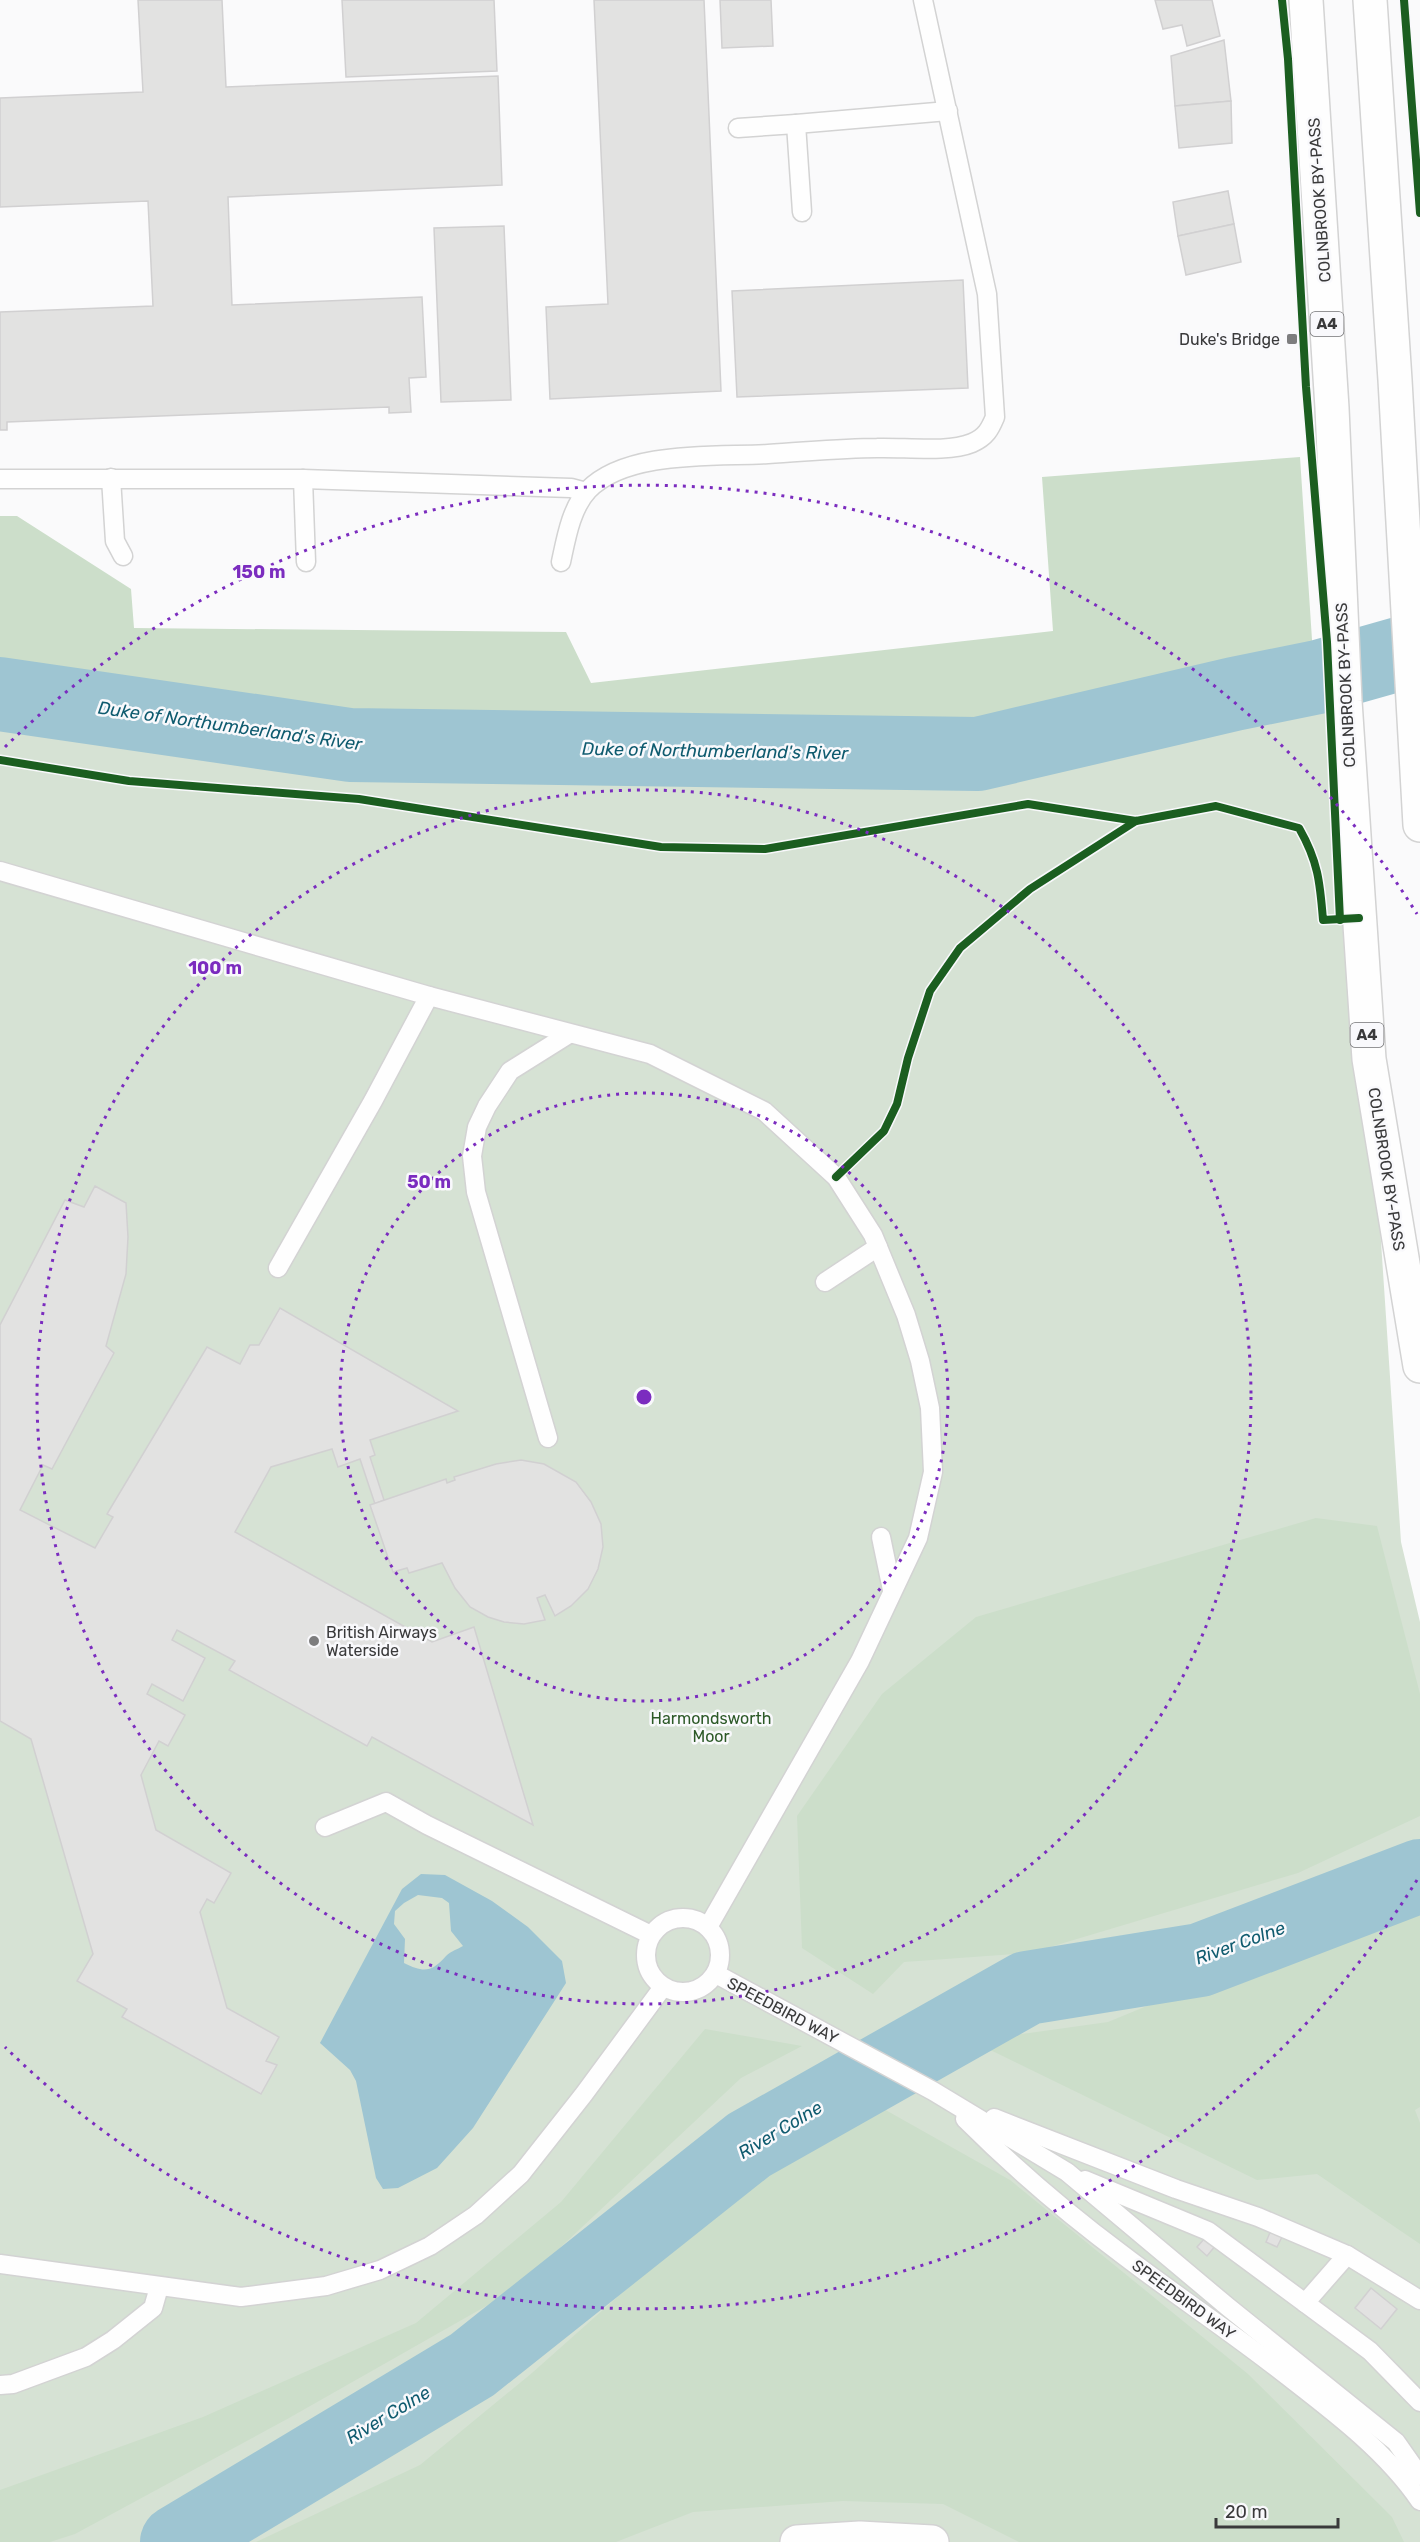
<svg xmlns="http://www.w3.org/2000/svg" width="1420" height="2542" viewBox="0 0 1420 2542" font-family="Rubik,sans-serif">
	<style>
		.green { fill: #d6e2d4 }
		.forest { fill: #ccdeca }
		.water { fill: #9ec5d2; fill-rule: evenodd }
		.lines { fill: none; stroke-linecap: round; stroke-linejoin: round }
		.river { stroke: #9ec5d2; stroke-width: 74 }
		.building { fill: #e2e2e1; stroke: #d1d0d1; stroke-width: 1.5 }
		.service-casing { stroke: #d3d3d3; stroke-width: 21 }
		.minor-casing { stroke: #d3d3d3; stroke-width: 36 }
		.trunk-casing { stroke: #d3d3d3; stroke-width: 36 }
		.service { stroke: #fefefe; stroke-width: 18 }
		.minor { stroke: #fefefe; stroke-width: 33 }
		.trunk { stroke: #fefefe; stroke-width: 33 }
		.cycleway-casing { stroke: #f9f9fc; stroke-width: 11 }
		.cycleway { stroke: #1b5e20; stroke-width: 8 }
		.ring { fill: none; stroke: #7b2cbf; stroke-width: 3; stroke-dasharray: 3 6 }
		.poi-dot { fill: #7d7d7e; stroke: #f9f9fc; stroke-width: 2 }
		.labels { text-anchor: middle; stroke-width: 5; stroke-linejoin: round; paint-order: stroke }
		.shield { fill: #f9f9fc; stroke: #737375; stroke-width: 1.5 }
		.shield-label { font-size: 15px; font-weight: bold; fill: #3a3a3b }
		.street-label { font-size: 16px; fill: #3a3a3b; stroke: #f9f9fc }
		.poi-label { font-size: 16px; fill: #3a3a3b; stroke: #f9f9fc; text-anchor: end }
		.park-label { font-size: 16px; fill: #2c5927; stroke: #f9f9fc }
		.water-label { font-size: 18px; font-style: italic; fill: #0f5b6f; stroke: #f9f9fc }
		.centre { fill: #7b2cbf; stroke: #f9f9fc; stroke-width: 3 }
		.ring-label { font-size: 18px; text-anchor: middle; font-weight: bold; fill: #7b2cbf; stroke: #f9f9fc; stroke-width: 5; stroke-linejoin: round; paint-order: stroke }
	</style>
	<rect width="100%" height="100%" fill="#fafafb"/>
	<polygon class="green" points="1318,677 1345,701 1401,1542 1420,1622 1420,2542 0,2542 0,694 350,745 978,754 1234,694"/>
	<g class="forest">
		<polygon points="1300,457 1314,670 976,742 352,731 0,679 0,516 17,516 131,589 134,628 566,632 591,683 1053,631 1042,477"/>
		<polygon points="1316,1518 1377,1526 1420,1694 1420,1816 1298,1873 1030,1953 904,1962 873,1994 802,1948 797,1816 882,1694 976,1617"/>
		<polygon points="1420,1876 1420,2107 1415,2110 1420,2123 1420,2244 1317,2174 1257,2180 972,2041 1108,2022 1256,1961"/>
		<polygon points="705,2029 802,2046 741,2078 516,2289 289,2418 75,2534 50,2542 0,2542 0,2490 203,2417 416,2323 561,2202"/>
		<polygon points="850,2090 1010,2180 1248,2374 1392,2517 1404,2542 1019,2542 943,2504 843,2501 693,2512 616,2542 256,2542 420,2465 532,2373"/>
	</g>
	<path class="water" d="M 421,1874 L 445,1875 L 492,1901 L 528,1927 L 562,1961 L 566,1983 L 473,2128 L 437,2168 L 398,2188 L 383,2189 L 376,2178 L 356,2081 L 350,2070 L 320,2043 L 402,1889 ZM 418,1895 L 442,1898 L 449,1903 L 451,1931 L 463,1946 C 458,1949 451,1951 446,1956 C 432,1972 424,1973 404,1963 L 405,1939 L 394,1924 L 395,1911 L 404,1903 Z"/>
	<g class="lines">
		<g class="river">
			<polyline points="0,694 350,745 978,754 1234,694 1318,677 1420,648"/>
			<polyline points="177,2542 472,2365 749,2145 1027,1988 1200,1960 1420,1876"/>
		</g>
	</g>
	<g class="building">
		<polygon points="138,0 222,0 226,87 498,76 502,185 228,197 232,305 422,297 426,377 409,378 411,412 389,413 389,407 7,422 7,430 0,430 0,312 153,306 148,201 0,207 0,98 143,92"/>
		<polygon points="342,0 494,0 497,71 346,77"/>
		<polygon points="594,0 704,0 721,391 550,399 546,307 608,304"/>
		<polygon points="720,0 771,0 773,46 722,48"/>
		<polygon points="1155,0 1212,0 1220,36 1187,46 1182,25 1163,29"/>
		<polygon points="1224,40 1231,101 1175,106 1171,56"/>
		<polygon points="1231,101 1232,143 1179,148 1175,106"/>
		<polygon points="1228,191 1234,224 1178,236 1173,202"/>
		<polygon points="1234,224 1241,262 1186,275 1178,236"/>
		<polygon points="504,226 511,400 441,402 434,228"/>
		<polygon points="963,280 968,388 737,397 732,291"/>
		<polygon points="95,1186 126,1203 128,1237 126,1274 106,1346 114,1353 52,1469 43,1465 20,1510 95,1548 113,1517 107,1514 207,1347 240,1364 250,1345 259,1345 280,1308 458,1411 370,1440 375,1455 370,1457 384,1500 375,1504 360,1459 338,1467 332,1449 271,1467 235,1532 432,1642 474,1627 533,1825 372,1737 367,1746 229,1670 235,1661 177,1630 172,1640 205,1658 183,1701 152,1684 147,1694 185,1715 168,1746 159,1741 141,1775 156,1830 231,1873 214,1903 207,1899 200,1912 227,2008 279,2037 266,2061 277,2065 261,2094 122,2017 127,2009 77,1981 93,1954 31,1739 0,1721 0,1325 65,1200 84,1207"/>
		<polygon points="521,1460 544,1464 576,1482 591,1502 601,1524 603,1547 598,1569 588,1589 571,1606 555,1616 545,1595 537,1598 545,1620 524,1624 504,1622 488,1617 470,1607 455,1588 442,1563 409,1573 407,1568 393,1572 370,1505 446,1479 447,1483 455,1480 454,1477 496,1464"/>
		<polygon points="1271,2230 1283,2235 1277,2247 1266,2242"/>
		<polygon points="1205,2238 1216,2245 1207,2256 1197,2247"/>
		<polygon points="1371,2288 1397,2309 1381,2329 1355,2308"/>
	</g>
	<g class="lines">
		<defs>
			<g id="service">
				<polyline points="738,128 796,124"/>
				<polyline points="802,212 796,124 948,111"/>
				<polyline points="111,478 115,541 123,556"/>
				<polyline points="0,479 303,479 571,488 586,492"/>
				<polyline points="303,479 306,562"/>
				<path d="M 561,562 C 566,539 571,508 588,490 C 627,450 715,457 768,454 C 804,452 841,448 877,448 C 904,447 948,453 972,443 C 986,437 990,429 995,417 L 987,294 L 923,0"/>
				<polyline points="0,871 429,996 650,1054 764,1111 836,1177 873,1235 906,1315 920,1361 930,1408 933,1472 918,1538 860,1661 708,1927"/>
				<polyline points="278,1268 373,1101 429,996"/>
				<polyline points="825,1282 878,1247"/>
				<polyline points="548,1438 476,1192 472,1156 477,1127 487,1106 510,1071 569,1034"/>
				<polyline points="881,1537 892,1590"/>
				<polyline points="325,1827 386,1802 427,1825 651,1935"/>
				<circle cx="683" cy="1955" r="37"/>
				<polyline points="716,1974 933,2091 1067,2172 1228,2307 1396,2442 1420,2476"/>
				<polyline points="994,2118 1176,2189 1258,2217 1347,2255 1420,2300"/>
				<path d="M 965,2119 C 1014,2168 1068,2214 1123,2255 C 1174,2294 1227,2329 1277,2368 C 1327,2407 1384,2448 1420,2501"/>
				<polyline points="1085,2180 1208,2231 1370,2351 1420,2402"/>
				<polyline points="0,2264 241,2297 326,2286 380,2270 430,2246 476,2215 521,2174 584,2094 663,1987"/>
				<polyline points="1305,2303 1347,2255"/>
				<polyline points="0,2385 13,2384 86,2357 113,2340 153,2308 159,2287"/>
			</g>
			<polyline id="minor" points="797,2542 860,2538 932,2542"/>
			<g id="trunk">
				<polyline points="1306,0 1332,408 1345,701 1369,1059 1420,1366"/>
				<polyline points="1370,0 1395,380 1420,825"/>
			</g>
		</defs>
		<use href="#service" class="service-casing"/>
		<use href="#minor" class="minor-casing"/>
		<use href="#trunk" class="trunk-casing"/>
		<use href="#service" class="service"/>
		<use href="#minor" class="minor"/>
		<use href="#trunk" class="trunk"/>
		<defs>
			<g id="cycleway">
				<polyline points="1282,0 1288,59 1306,387 1327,642 1340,920"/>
				<polyline points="1404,0 1420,213"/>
				<path d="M 0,760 L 129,781 L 359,799 L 661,847 L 765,849 L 1028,804 L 1136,821 L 1216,806 L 1299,828 C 1318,861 1320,882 1323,920 L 1359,918"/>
				<polyline points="836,1177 884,1131 897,1104 908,1058 930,991 960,948 1030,889 1136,821"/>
			</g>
		</defs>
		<use href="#cycleway" class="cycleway-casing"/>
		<use href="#cycleway" class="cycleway"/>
	</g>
	<g class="ring">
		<circle cx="644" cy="1397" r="304"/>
		<circle cx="644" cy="1397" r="607"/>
		<path d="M1417 1880A911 911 0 0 1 5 2047M5 747A911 911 0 0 1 1417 914"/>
	</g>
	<g class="poi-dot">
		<rect x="1286" y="333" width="12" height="12" rx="3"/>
		<circle cx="314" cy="1641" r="6"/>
	</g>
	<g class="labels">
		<g class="shield">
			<rect x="1310.5" y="312" width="33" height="24" rx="4.5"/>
			<rect x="1350.5" y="1023" width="33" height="24" rx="4.5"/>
		</g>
		<g class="shield-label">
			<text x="1327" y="329">A4</text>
			<text x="1367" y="1040">A4</text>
		</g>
		<g class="street-label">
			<text transform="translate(1319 200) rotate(-94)" y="6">COLNBROOK BY-PASS</text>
			<text transform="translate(1345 685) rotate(-93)" y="6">COLNBROOK BY-PASS</text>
			<text transform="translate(1387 1169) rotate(81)" y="6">COLNBROOK BY-PASS</text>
			<text transform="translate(783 2010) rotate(28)" y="6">SPEEDBIRD WAY</text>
			<text transform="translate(1184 2299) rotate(36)" y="6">SPEEDBIRD WAY</text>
		</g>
		<g class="poi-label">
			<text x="1280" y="345">Duke's Bridge</text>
			<text x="326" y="1638" text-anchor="start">British Airways<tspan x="326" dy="18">Waterside</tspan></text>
		</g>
		<g class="park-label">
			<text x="711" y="1724">Harmondsworth<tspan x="711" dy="18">Moor</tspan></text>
		</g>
		<g class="water-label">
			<text transform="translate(230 726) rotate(8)" y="6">Duke of Northumberland's River</text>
			<text transform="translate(715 751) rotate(1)" y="6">Duke of Northumberland's River</text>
			<text transform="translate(1240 1943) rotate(-20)" y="6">River Colne</text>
			<text transform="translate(780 2130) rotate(-31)" y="6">River Colne</text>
			<text transform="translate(388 2415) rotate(-31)" y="6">River Colne</text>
		</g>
	</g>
	<circle cx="644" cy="1397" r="9" class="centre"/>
	<g class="ring-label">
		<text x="259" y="578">150 m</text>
		<text x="215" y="974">100 m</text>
		<text x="429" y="1188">50 m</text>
	</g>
	<path d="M1216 2518v9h122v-9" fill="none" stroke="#3a3a3b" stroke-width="3"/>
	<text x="1225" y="2518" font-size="18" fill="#3a3a3b" stroke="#f9f9fc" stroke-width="4.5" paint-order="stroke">20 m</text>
</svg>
